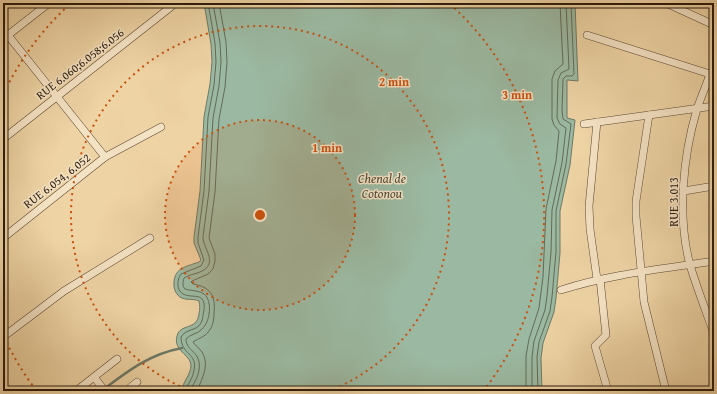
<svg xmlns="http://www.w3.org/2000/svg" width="717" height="394" viewBox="0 0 717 394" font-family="'Gentium Book Plus',serif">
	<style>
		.water { fill: #9bb9a2; stroke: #6e7966 }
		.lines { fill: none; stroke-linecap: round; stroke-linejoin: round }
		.shore { stroke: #636a57; stroke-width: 1 }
		.stream { stroke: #6e7966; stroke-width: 2.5 }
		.street-casing { stroke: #5c4832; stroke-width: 8 }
		.street { stroke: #f4e2c4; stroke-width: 7 }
		.ring { fill: none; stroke: #cc500c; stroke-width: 2; stroke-dasharray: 2 4 }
		.labels { text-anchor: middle; stroke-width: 3; stroke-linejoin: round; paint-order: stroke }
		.street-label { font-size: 12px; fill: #2b1a0c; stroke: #f4e2c4 }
		.water-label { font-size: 13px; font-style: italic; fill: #4d4a39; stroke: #f4e2c4 }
		.centre { fill: #cc500c; stroke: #f4e2c4; stroke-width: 2 }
		.ring-label { font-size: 12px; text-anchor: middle; font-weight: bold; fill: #cc500c; stroke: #f4e2c4; stroke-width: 3; stroke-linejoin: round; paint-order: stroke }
	</style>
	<rect width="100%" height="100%" fill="#eed3a4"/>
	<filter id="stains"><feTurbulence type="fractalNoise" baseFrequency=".005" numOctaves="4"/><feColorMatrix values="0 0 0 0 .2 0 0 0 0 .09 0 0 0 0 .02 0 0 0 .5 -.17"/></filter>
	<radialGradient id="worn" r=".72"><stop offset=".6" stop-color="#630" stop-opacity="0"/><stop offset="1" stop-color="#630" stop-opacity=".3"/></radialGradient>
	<path class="water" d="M 204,3 L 575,3 L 578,81 L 567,80 L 567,118 L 575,120 L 570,165 L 560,211 L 560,253 L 556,298 L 554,312 L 543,343 L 541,358 L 542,391 L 181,391 C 183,382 191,374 191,365 C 190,354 173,351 177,336 C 180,323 197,331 199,314 C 200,309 200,306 199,301 C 193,298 186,301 180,297 C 177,295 174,290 174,286 C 173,268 185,267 199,262 L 201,260 L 194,243 L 194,237 L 200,191 L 204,117 L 210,84 L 212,62 L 211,44 Z"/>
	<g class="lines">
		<g class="shore">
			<path d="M 185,391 C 188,384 193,378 194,370 C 198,353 181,355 181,337 C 185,329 197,331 201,323 C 203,319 203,314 204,310 C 206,291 193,299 183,294 C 176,290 177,279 181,274 L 201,266 L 204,260 L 198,243 L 198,237 L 204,191 L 208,117 L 214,85 L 216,62 L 215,43 L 208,3"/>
			<path d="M 190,391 C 193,384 198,378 199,370 C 202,351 186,352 186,339 C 190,334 198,334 202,329 C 210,322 213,301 204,294 C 198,290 191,291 185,289 C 182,286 183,282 184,278 C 190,274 198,274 204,270 C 217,261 203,248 203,237 L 209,191 L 213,118 L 219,86 L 221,62 L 220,43 L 213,3"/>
			<path d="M 197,391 C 202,378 210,366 202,352 C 199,348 195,345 193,342 C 199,338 205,337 209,331 C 213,326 214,319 214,313 C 216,295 210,287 193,284 L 191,282 L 192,281 L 208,274 L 213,269 L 215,261 L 215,254 L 209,238 L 215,192 L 219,119 L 225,87 L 227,62 L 226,42 L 219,3"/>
			<polyline points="526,391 526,356 529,339 539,308 543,277 546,209 556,161 559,131 554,125 552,119 552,79 555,71 563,64 560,3"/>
			<polyline points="532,391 532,357 534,341 545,310 547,296 551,252 552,210 562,163 566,128 560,124 557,118 558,80 561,73 569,69 566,3"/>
			<polyline points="538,391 537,357 539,342 550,311 552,297 556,252 556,211 566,164 571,124 563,119 562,110 563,79 566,76 572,76 574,74 571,3"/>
		</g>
		<path class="stream" d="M 104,389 C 129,370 150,354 182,348"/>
		<defs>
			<g id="street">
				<polyline points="666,3 714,25"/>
				<polyline points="3,29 105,157"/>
				<polyline points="587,35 710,74"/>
				<polyline points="3,39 49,3"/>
				<path d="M 714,71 L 710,74 C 706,86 701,97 697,109 C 683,156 677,216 690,265 C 697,288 706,311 714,334"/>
				<polyline points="649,115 636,201 636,216 644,302 666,391"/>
				<polyline points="597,122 589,206 590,229 597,279"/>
				<polyline points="584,124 714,106"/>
				<polyline points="3,139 172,6"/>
				<polyline points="684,191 714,186"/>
				<polyline points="3,238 105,157 161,127"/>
				<polyline points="600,279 606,335 595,346 608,391"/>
				<path d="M 561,290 C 611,274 662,269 714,261"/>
				<polyline points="3,337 64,291 150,238"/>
				<polyline points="94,377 105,391"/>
				<polyline points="76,391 117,359"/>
				<polyline points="126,391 137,382"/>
			</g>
		</defs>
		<use href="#street" class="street-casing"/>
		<use href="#street" class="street"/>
	</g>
	<circle cx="260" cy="215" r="95" fill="#cc500c" fill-opacity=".12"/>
	<g class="ring">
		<circle cx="260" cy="215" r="95"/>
		<path d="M191 391A189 189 0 1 1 329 391"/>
		<path d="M36 390A284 284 0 0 1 4 337M4 93A284 284 0 0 1 70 4M450 4A284 284 0 0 1 484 390"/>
	</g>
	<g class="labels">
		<g class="street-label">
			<text transform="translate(80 64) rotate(-38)" y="4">RUE 6.060;6.058;6.056</text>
			<text transform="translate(57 181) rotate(-38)" y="4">RUE 6.054, 6.052</text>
			<text transform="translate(674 202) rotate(-90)" y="4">RUE 3.013</text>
		</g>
		<g class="water-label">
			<text x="382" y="183">Chenal de<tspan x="382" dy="15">Cotonou</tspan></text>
		</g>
	</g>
	<circle cx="260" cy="215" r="6" class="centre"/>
	<g class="ring-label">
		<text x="394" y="86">2 min</text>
		<text x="517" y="99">3 min</text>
		<text x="327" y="152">1 min</text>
	</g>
	<rect width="717" height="394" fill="none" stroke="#eed3a4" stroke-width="16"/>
	<rect x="4" y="4" width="709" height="386" fill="none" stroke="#2b1a0c" stroke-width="2"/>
	<rect x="8" y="8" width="701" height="378" fill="none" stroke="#2b1a0c"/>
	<rect width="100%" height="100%" filter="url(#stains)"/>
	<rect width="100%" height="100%" fill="url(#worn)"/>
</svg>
